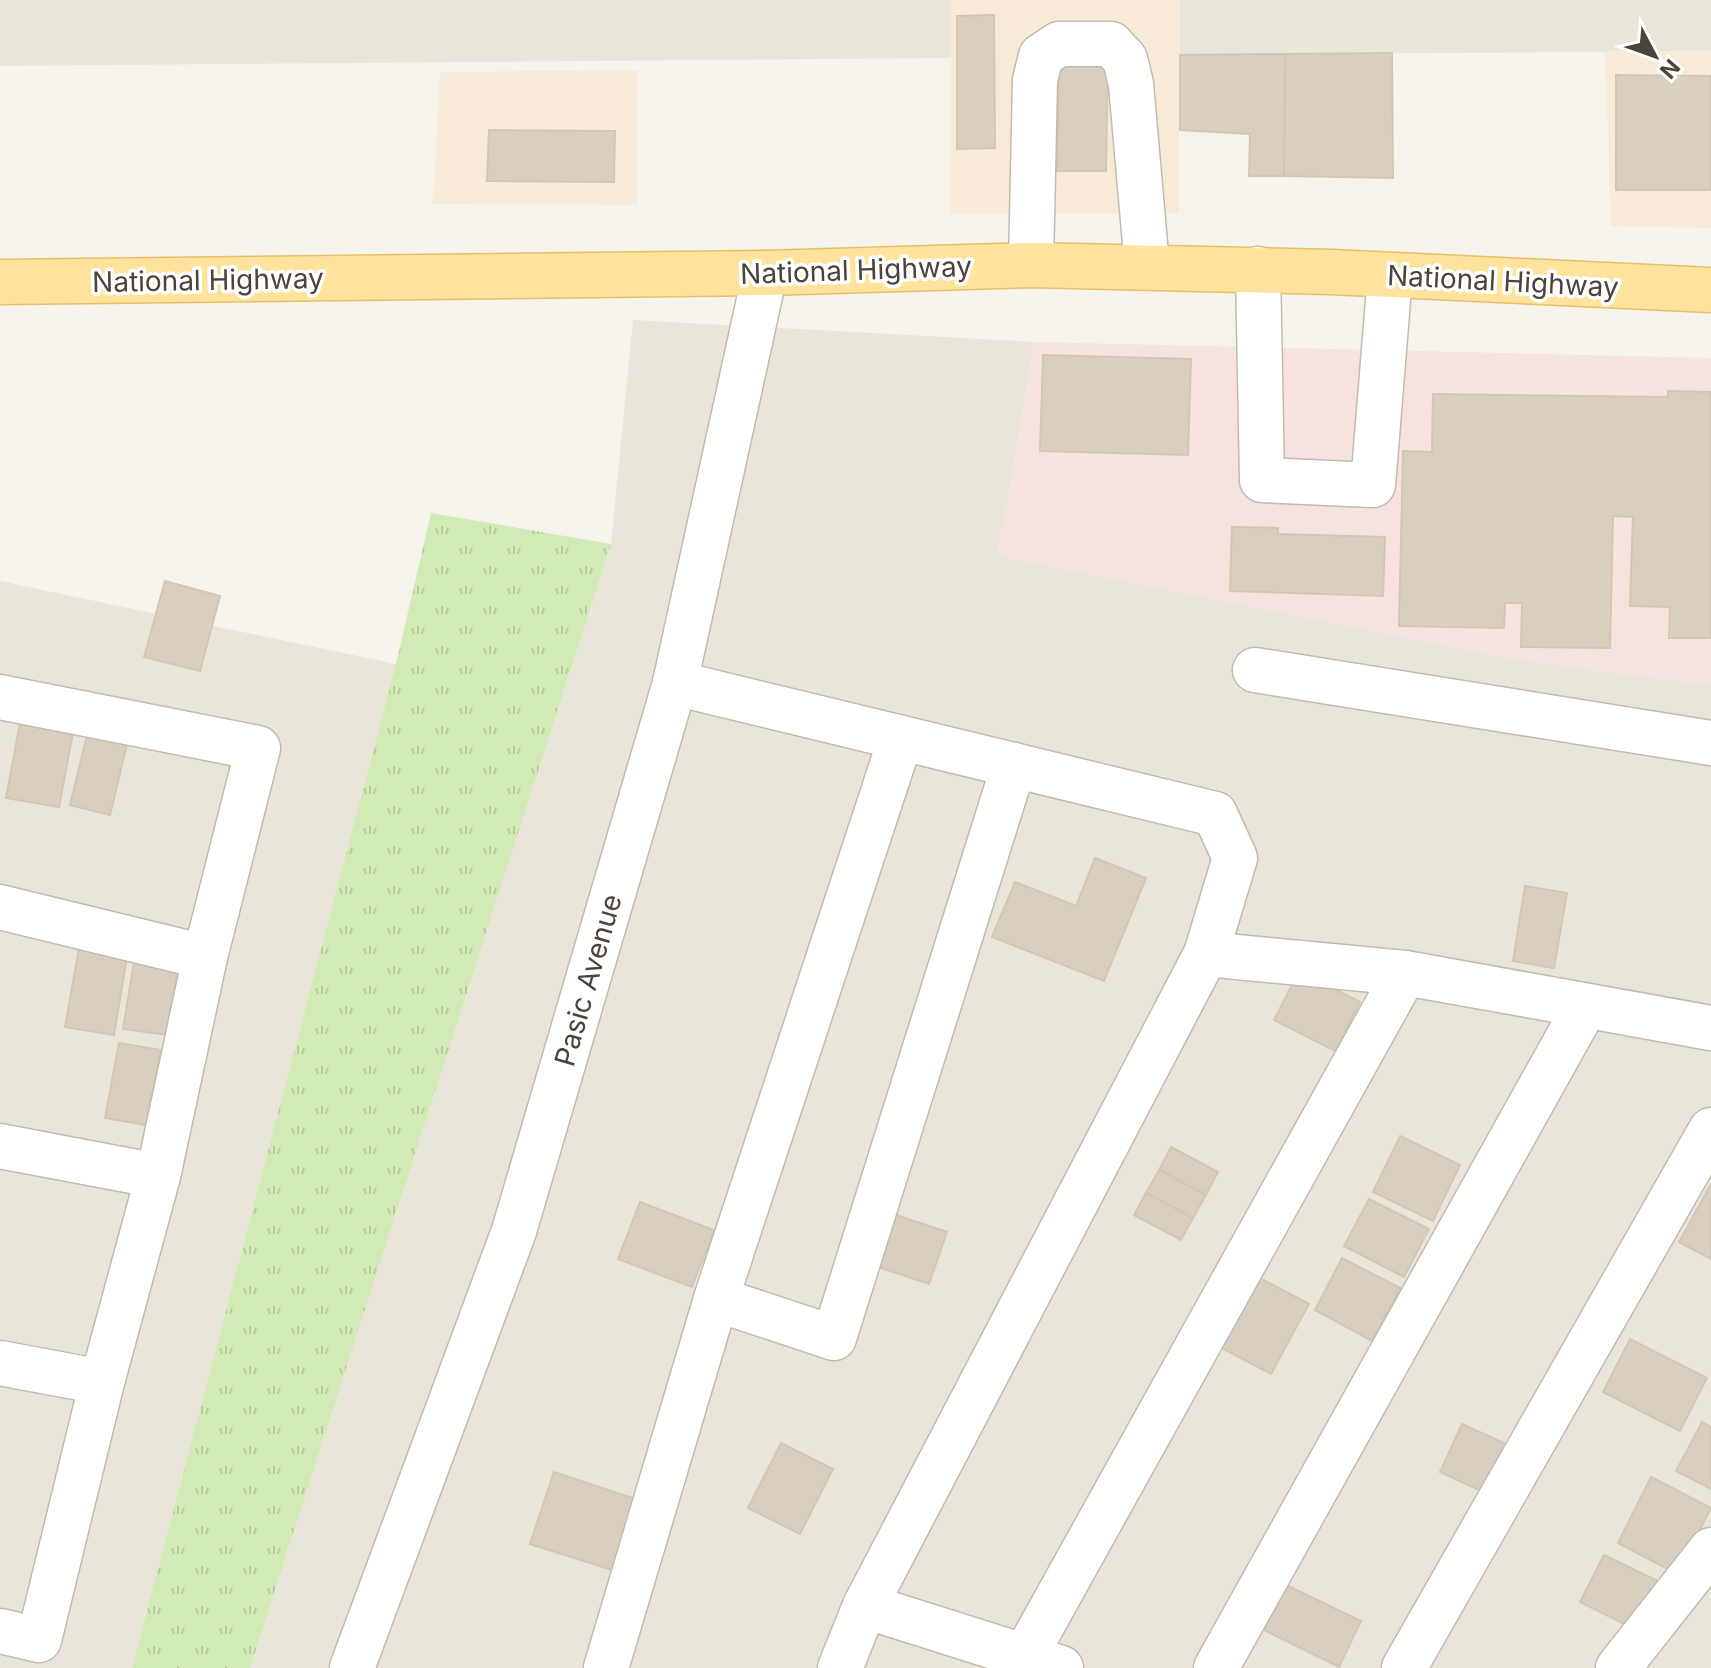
<svg xmlns="http://www.w3.org/2000/svg" width="1711" height="1668" viewBox="0 0 1711 1668" font-family="Inter,sans-serif">
	<style>
		.residential { fill: #eae5da }
		.commercial { fill: #f7ead8 }
		.medical { fill: #f6e3e0 }
		.grass { fill: url(#grass-tufts) }
		.building { fill: #d8cfc1; stroke: #d3c7b4; stroke-width: 2 }
		.lines { fill: none; stroke-linecap: round; stroke-linejoin: round }
		.minor-casing { stroke: #c2bbae; stroke-width: 47 }
		.major-casing { stroke: #e6c16a; stroke-width: 47 }
		.minor { stroke: #fff; stroke-width: 44 }
		.major { stroke: #ffe39c; stroke-width: 44 }
		.labels { text-anchor: middle; stroke-width: 7; stroke-linejoin: round; paint-order: stroke }
		.street-label { font-size: 28px; fill: #4b4439; stroke: #fff }
	</style>
	<defs>
		<pattern id="grass-tufts" width="24" height="20" patternUnits="userSpaceOnUse" patternTransform="scale(2)"><rect width="24" height="20" fill="#d2eab5"/><path d="M3 7l-1-3M5 7V3M7 7l1-3M15 17l-1-3M17 17v-4M19 17l1-3" fill="none" stroke="#b6ca9c"/></pattern>
	</defs>
	<rect width="100%" height="100%" fill="#f6f3ec"/>
	<g class="residential">
		<polygon points="0,0 951,0 951,58 0,66"/>
		<polygon points="1180,0 1711,0 1711,51 1180,55"/>
		<polygon points="633,320 1035,342 998,555 1520,660 1711,685 1711,1668 250,1668 611,544"/>
		<polygon points="0,581 396,664 132,1668 0,1668"/>
	</g>
	<g class="commercial">
		<polygon points="951,0 1180,0 1179,213 950,214"/>
		<polygon points="1605,51 1711,51 1711,228 1611,226"/>
		<polygon points="638,70 637,205 433,204 440,72"/>
	</g>
	<polygon class="medical" points="1035,342 1711,358 1711,685 1520,660 998,555"/>
	<polygon class="grass" points="431,513 611,544 250,1668 132,1668 396,664"/>
	<g class="building">
		<polygon points="994,15 995,148 957,149 957,16"/>
		<polygon points="1392,53 1393,178 1284,176 1285,54"/>
		<polygon points="1285,54 1284,176 1249,176 1250,134 1180,130 1180,55"/>
		<polygon points="1059,58 1108,58 1106,171 1057,171"/>
		<polygon points="1616,75 1711,76 1711,190 1616,190"/>
		<polygon points="489,130 615,131 614,182 487,181"/>
		<polygon points="1043,355 1191,359 1188,455 1040,451"/>
		<polygon points="1668,391 1711,392 1711,638 1669,638 1670,607 1630,606 1633,517 1613,516 1610,648 1521,647 1522,603 1505,603 1504,628 1399,626 1403,451 1432,452 1433,394 1668,397"/>
		<polygon points="1232,527 1278,528 1278,534 1385,537 1383,596 1230,591"/>
		<polygon points="165,581 220,596 200,671 144,657"/>
		<polygon points="22,713 75,722 59,807 6,798"/>
		<polygon points="89,727 129,736 110,815 70,805"/>
		<polygon points="1095,858 1146,878 1104,981 992,937 1015,882 1076,906"/>
		<polygon points="1525,886 1567,893 1554,968 1513,961"/>
		<polygon points="80,942 128,951 114,1035 65,1027"/>
		<polygon points="135,956 179,963 168,1035 123,1029"/>
		<polygon points="1299,971 1360,1002 1335,1051 1274,1020"/>
		<polygon points="119,1043 161,1050 146,1125 105,1118"/>
		<polygon points="1400,1136 1460,1165 1433,1221 1373,1192"/>
		<polygon points="1171,1147 1218,1172 1206,1195 1159,1170"/>
		<polygon points="1159,1170 1206,1195 1193,1218 1146,1193"/>
		<polygon points="1711,1184 1711,1259 1679,1242"/>
		<polygon points="1146,1193 1193,1218 1181,1240 1134,1215"/>
		<polygon points="1369,1199 1429,1229 1404,1277 1344,1246"/>
		<polygon points="640,1202 714,1230 692,1287 618,1259"/>
		<polygon points="887,1212 947,1232 929,1284 869,1264"/>
		<polygon points="1342,1258 1400,1288 1372,1341 1315,1310"/>
		<polygon points="1254,1275 1309,1304 1271,1374 1216,1345"/>
		<polygon points="1630,1339 1707,1378 1680,1431 1603,1392"/>
		<polygon points="1702,1422 1711,1427 1711,1489 1676,1471"/>
		<polygon points="1462,1424 1517,1449 1494,1497 1440,1472"/>
		<polygon points="781,1443 833,1469 800,1534 748,1508"/>
		<polygon points="554,1472 635,1499 612,1570 530,1544"/>
		<polygon points="1651,1477 1711,1508 1677,1574 1618,1543"/>
		<polygon points="1604,1555 1662,1583 1638,1631 1580,1602"/>
		<polygon points="1286,1585 1361,1621 1339,1667 1264,1630"/>
	</g>
	<g class="lines">
		<defs>
			<g id="minor">
				<polyline points="1031,265 1035,80 1041,56 1059,44 1111,44 1125,59 1131,84 1147,266"/>
				<polyline points="1258,269 1262,480 1373,485 1390,276"/>
				<polyline points="1255,670 1711,743"/>
				<polyline points="675,683 1215,814 1235,858 1206,954 865,1606 840,1668"/>
				<polyline points="0,697 258,748 205,957 158,1176 102,1382 39,1640 0,1631"/>
				<polyline points="0,907 205,957"/>
				<polyline points="1206,954 1405,973 1711,1028"/>
				<polyline points="0,1146 158,1176"/>
				<polyline points="716,1299 834,1338 1014,765"/>
				<polyline points="0,1363 102,1382"/>
				<polyline points="865,1606 1061,1668"/>
				<polyline points="1025,1656 1405,973"/>
				<polyline points="352,1668 514,1231 675,683 765,273"/>
				<polyline points="606,1668 716,1299 901,738"/>
				<polyline points="1216,1668 1585,1007"/>
				<polyline points="1404,1668 1711,1130"/>
				<polyline points="1618,1668 1711,1550"/>
			</g>
			<polyline id="major" points="0,282 765,273 1031,265 1331,272 1711,290"/>
		</defs>
		<use href="#minor" class="minor-casing"/>
		<use href="#major" class="major-casing"/>
		<use href="#minor" class="minor"/>
		<use href="#major" class="major"/>
	</g>
	<g class="labels">
		<g class="street-label">
			<text transform="translate(856 270) rotate(-2)" y="10">National Highway</text>
			<text transform="translate(208 280) rotate(-1)" y="10">National Highway</text>
			<text transform="translate(1503 281) rotate(3)" y="10">National Highway</text>
			<text transform="translate(588 980) rotate(-74)" y="10">Pasic Avenue</text>
		</g>
	</g>
	<g transform="translate(1655 56) rotate(131)" stroke="#ffffff" stroke-width="6" paint-order="stroke">
	<path d="M0-6L14 30L0 20L-14 30Z" fill="#4b4439"/>
	<text y="-12" font-size="22" font-weight="bold" text-anchor="middle" fill="#4b4439">N</text>
	</g>
</svg>
